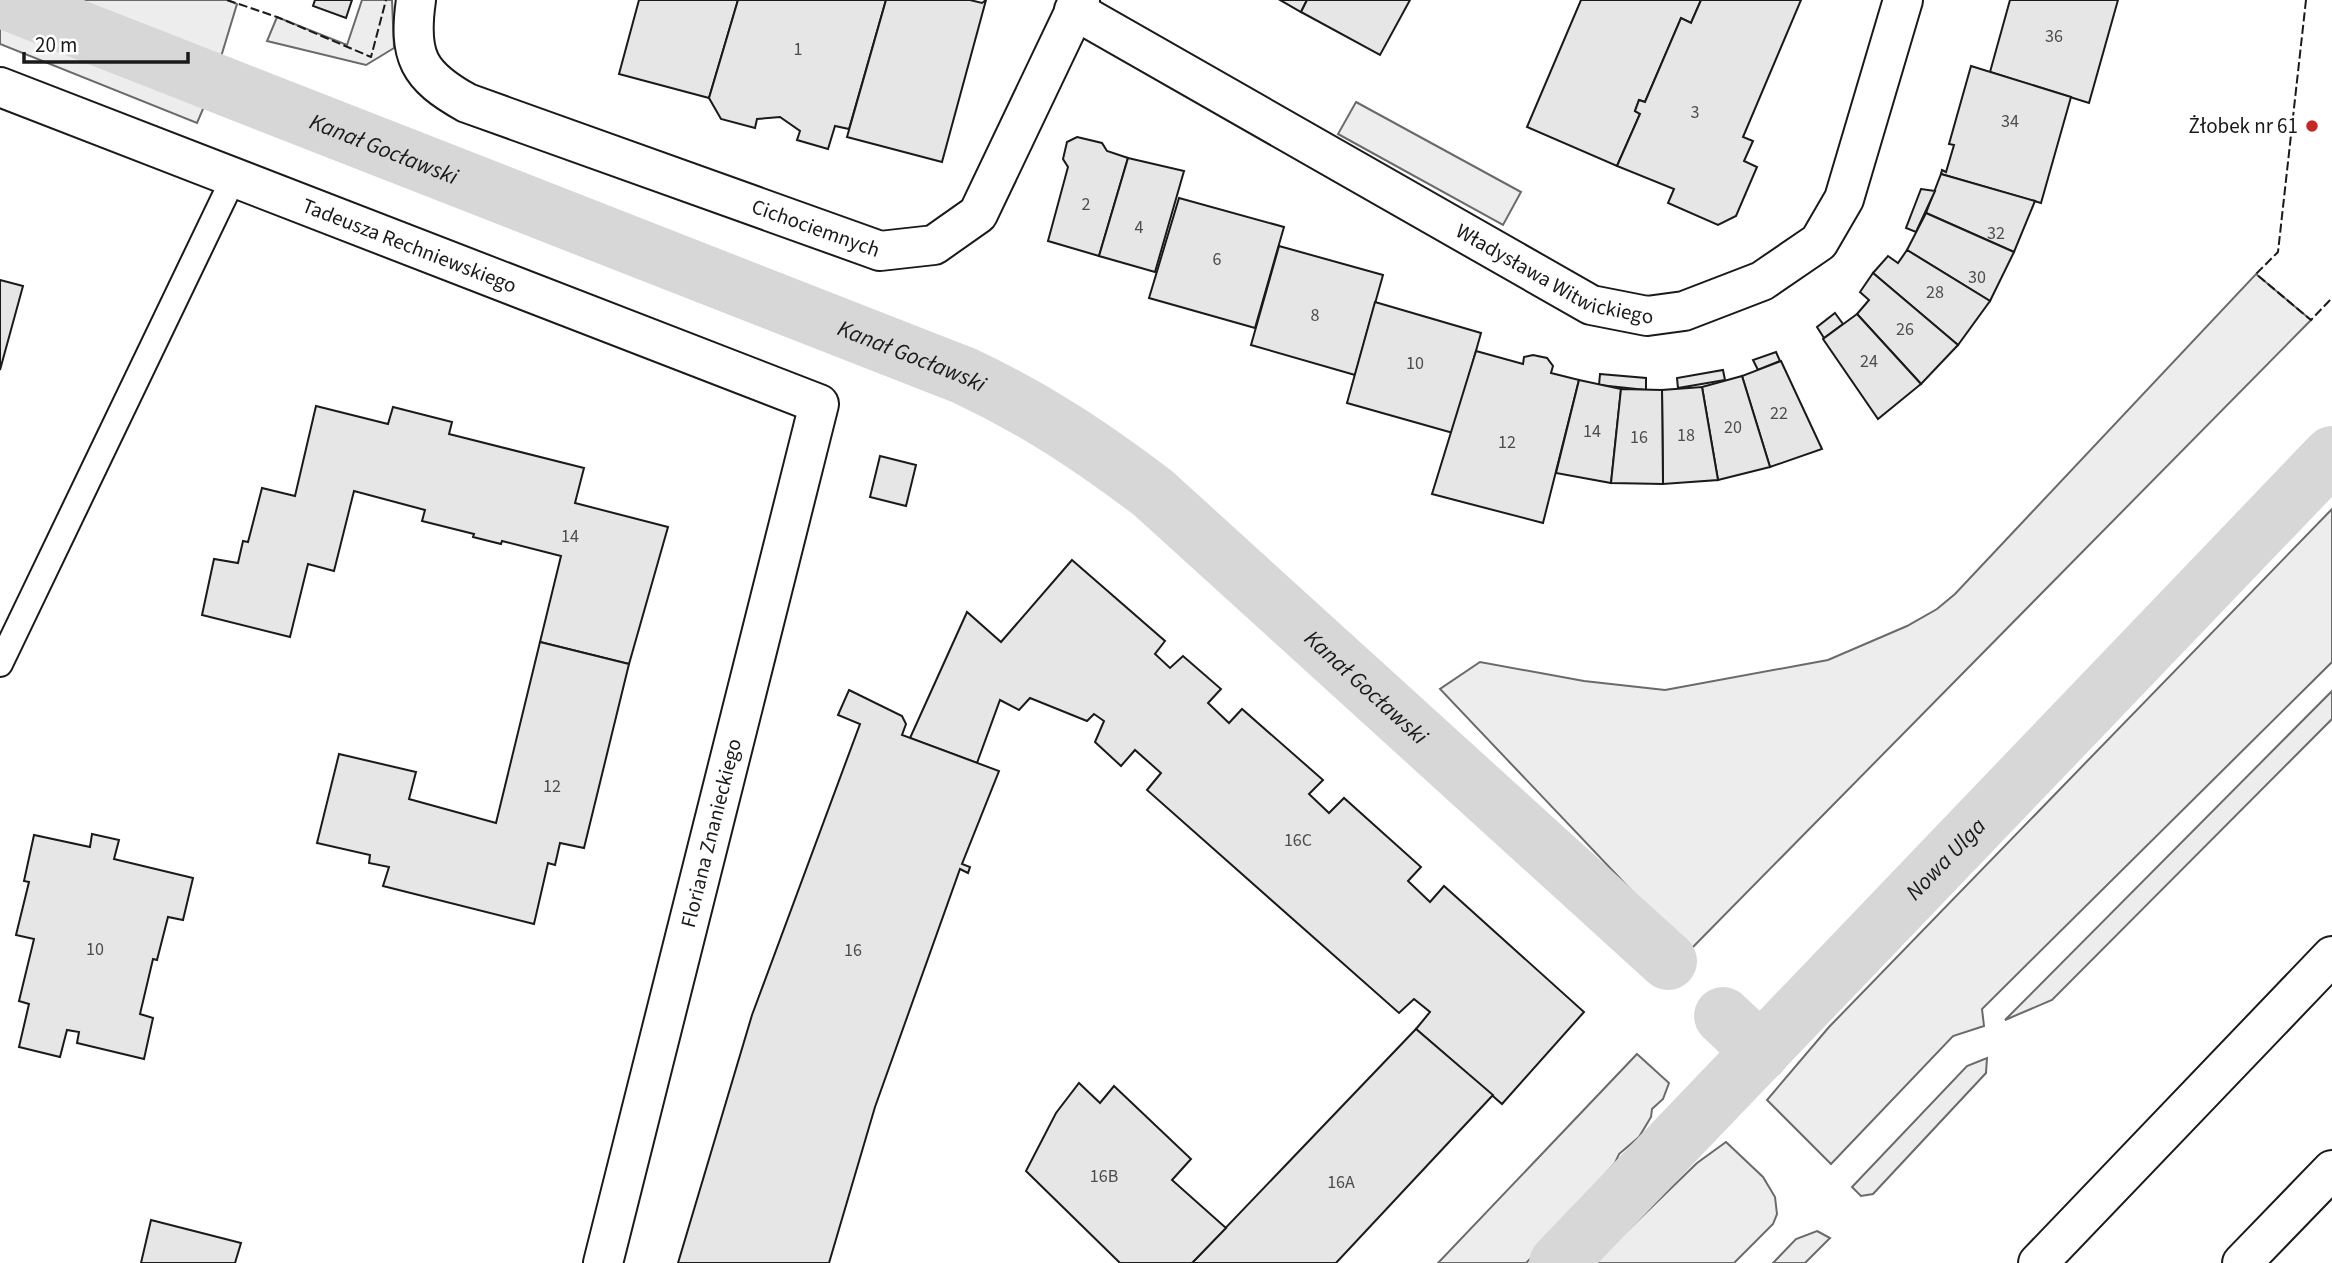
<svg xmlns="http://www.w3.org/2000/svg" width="2332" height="1263" viewBox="0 0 2332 1263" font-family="'Source Sans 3',sans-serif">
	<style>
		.built { fill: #ededed; stroke: #6a6a6a; stroke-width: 2 }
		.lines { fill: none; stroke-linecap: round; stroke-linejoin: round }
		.canal { stroke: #d7d7d7; stroke-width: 58 }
		.building { fill: #e6e6e6; stroke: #1a1a1a; stroke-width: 2 }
		.service-casing { stroke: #1a1a1a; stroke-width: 28 }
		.minor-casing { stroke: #1a1a1a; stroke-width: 42 }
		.primary-casing { stroke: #1a1a1a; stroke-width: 42 }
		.service { stroke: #fff; stroke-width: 24 }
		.minor { stroke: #fff; stroke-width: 38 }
		.primary { stroke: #fff; stroke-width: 38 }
		.fence { stroke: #1a1a1a; stroke-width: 2; stroke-dasharray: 9 3.5; stroke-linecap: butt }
		.poi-dot { fill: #c62828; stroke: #fff; stroke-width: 2.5 }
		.labels { text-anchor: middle; stroke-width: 5; stroke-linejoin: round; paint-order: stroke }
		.number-label { font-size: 18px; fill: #4d4d4d }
		.poi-label { font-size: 21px; fill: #1a1a1a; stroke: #fff; text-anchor: end }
		.street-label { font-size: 21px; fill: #1a1a1a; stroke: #fff }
		.water-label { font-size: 23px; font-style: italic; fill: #1a1a1a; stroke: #fff }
	</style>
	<rect width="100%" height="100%" fill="#fff"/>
	<g class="built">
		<polygon points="37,0 227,0 237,4 217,70"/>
		<polygon points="362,0 392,0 394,48 366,65 267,41 277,17 347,45"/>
		<polygon points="0,11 209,95 197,123 0,44"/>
		<polygon points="1356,102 1521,192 1503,225 1338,134"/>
		<polygon points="2256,274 2311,320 1689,951 1440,689 1480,662 1584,681 1665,690 1828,660 1907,626 1937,609 1955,594"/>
		<polygon points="2332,509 2332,662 1982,1009 1984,1026 1953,1036 1831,1164 1767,1100 1829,1027"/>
		<polygon points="2332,691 2332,719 2052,1000 2005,1020"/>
		<polygon points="1637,1054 1669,1083 1663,1099 1652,1109 1651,1117 1639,1137 1619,1154 1615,1163 1532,1257 1526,1263 1438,1263"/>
		<polygon points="1987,1058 1986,1073 1873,1194 1861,1196 1852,1187 1967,1066"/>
		<polygon points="1726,1142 1763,1177 1775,1197 1777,1214 1773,1224 1734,1263 1594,1263 1697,1163"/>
		<polygon points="1817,1231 1830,1238 1805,1263 1773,1263 1796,1239"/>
	</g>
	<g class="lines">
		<g class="canal">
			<path id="s1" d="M 4,0 L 965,376 C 1035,409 1091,446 1153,493 L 1668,961"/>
			<polyline points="1723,1016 1761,1052"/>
			<path id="s2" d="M 1558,1263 L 2332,455"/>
		</g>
	</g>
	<g class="building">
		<polygon points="315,0 352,0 346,18 313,6"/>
		<polygon points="639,0 738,0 709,98 619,74"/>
		<polygon points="738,0 886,0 849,129 835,126 828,149 797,140 800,131 780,117 757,119 755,128 721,119 709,98"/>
		<polygon points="886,0 970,0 982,3 986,0 942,162 847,137"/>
		<polygon points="1280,0 1307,0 1301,12"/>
		<polygon points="1307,0 1410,0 1380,55 1301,12"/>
		<polygon points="1581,0 1701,0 1691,23 1681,18 1645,102 1639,100 1635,111 1640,114 1617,166 1527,127"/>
		<polygon points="1701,0 1801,0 1743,137 1753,141 1744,161 1757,167 1736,216 1718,225 1668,203 1674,189 1617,166 1640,114 1635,111 1639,100 1645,102 1681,18 1691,23"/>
		<polygon points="2010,0 2118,0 2089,103 1990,72"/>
		<polygon points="1971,66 2071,97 2041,203 1941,174 1942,170 1946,172 1954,145 1949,144"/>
		<polygon points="1077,137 1102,143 1107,151 1128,158 1099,256 1048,241 1068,167 1063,159 1067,142"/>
		<polygon points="1128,158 1184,171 1155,272 1099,256"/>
		<polygon points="1941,174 2035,201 2014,252 1926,213"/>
		<polygon points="1921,189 1935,191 1916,232 1906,228"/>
		<polygon points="1179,198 1284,227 1255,328 1149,298"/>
		<polygon points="1926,213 2014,252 1990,301 1907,250"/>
		<polygon points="1279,246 1383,275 1355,375 1251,345"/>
		<polygon points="1907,250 1990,301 1958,345 1873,273 1888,256 1898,263"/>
		<polygon points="1873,273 1958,345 1921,384 1857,314 1869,300 1860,292"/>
		<polygon points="0,280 23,286 0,370"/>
		<polygon points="1375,302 1481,333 1453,433 1347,403"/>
		<polygon points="1835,313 1843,324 1824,338 1817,327"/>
		<polygon points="1857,314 1921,384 1878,419 1823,339"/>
		<polygon points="1476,351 1523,364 1524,357 1533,355 1547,358 1553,366 1551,373 1579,380 1543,523 1432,494"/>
		<polygon points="1776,352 1780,361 1758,370 1753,360"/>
		<polygon points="1781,361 1822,449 1770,467 1742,376"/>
		<polygon points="1723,370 1725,380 1678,388 1677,378"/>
		<polygon points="1600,374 1646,378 1646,390 1599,385"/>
		<polygon points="1742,376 1770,467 1718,480 1702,387"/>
		<polygon points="1579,380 1621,389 1611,483 1556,473"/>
		<polygon points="1702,387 1718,480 1663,484 1662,390"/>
		<polygon points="1621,389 1662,390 1663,484 1611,483"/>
		<polygon points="316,406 388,424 393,407 452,422 449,434 584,468 575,503 668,527 629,664 540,642 561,556 502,541 501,544 473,537 474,534 422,521 425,510 354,491 334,571 308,564 290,637 202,615 214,559 238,563 243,541 248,542 262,488 295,496"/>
		<polygon points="880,456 916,465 906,506 870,497"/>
		<polygon points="1072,560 1165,641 1155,654 1170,668 1183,656 1221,689 1208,703 1229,723 1242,709 1323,780 1309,794 1329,813 1344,798 1421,867 1408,881 1430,902 1444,886 1584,1012 1502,1104 1416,1029 1430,1012 1414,999 1399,1013 1147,790 1161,773 1135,750 1121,766 1095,742 1104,721 1094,714 1087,721 1030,698 1019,710 1000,700 977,763 910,738 967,612 1001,642"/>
		<polygon points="540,642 629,664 584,848 560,843 555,865 548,863 534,924 383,886 389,867 369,863 370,855 317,843 339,754 416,772 409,799 496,823"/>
		<polygon points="849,690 902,716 906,724 902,735 999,771 962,864 970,867 968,873 960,869 875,1107 829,1263 678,1263 752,1015 860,724 838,715"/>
		<polygon points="92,834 119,840 114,859 193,878 183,920 168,917 157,960 153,959 140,1014 153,1018 144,1059 77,1043 79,1032 67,1030 60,1057 19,1047 29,1004 19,1001 34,939 16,935 29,882 24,881 34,835 90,847"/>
		<polygon points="1416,1029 1493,1095 1336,1263 1192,1263"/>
		<polygon points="1079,1083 1100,1103 1114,1086 1191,1159 1172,1180 1226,1228 1192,1263 1120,1263 1026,1171 1056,1113"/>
		<polygon points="151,1220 241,1243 235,1263 141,1263"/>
	</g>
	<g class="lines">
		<defs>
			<polyline id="service" points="0,664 233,179"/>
			<g id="minor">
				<path id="s3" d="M 416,0 C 408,56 418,76 467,103 L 880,251 L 934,245 L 978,214 L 1080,0"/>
				<path id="s4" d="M 1074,10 L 1591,305 L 1647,316 L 1684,311 L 1762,281 L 1819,242 L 1844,199 L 1903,0"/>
				<path id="s5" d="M 0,87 L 819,404 L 603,1263"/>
			</g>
			<g id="primary">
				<polyline points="2038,1263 2332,956"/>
				<polyline points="2242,1263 2332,1170"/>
			</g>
		</defs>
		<use href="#service" class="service-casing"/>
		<use href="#minor" class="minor-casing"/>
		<use href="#primary" class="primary-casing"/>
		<use href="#service" class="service"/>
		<use href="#minor" class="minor"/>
		<use href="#primary" class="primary"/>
		<g class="fence">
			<polyline points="227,0 277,17 371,57 386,0"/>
			<polyline points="2306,0 2278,252 2256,274 2311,320 2332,298"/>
		</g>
	</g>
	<circle class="poi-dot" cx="2312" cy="126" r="7"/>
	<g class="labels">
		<g class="number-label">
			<text x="2054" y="42">36</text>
			<text x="798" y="55">1</text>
			<text x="1695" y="118">3</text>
			<text x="2010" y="127">34</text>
			<text x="1086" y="210">2</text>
			<text x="1139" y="233">4</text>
			<text x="1996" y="239">32</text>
			<text x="1217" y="265">6</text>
			<text x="1977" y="283">30</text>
			<text x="1935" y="298">28</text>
			<text x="1315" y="321">8</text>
			<text x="1905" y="335">26</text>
			<text x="1869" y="367">24</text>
			<text x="1415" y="369">10</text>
			<text x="1779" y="419">22</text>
			<text x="1733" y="433">20</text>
			<text x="1592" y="437">14</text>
			<text x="1686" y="441">18</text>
			<text x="1639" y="443">16</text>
			<text x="1507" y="448">12</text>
			<text x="570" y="542">14</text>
			<text x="552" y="792">12</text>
			<text x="1298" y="846">16C</text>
			<text x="95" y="955">10</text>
			<text x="853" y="956">16</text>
			<text x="1104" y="1182">16B</text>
			<text x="1341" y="1188">16A</text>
		</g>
		<g class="poi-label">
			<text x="2298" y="133">Żłobek nr 61</text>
		</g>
		<g class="street-label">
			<text dy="7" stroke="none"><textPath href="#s3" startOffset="497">Cichociemnych</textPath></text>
			<text dy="7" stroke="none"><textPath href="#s5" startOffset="439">Tadeusza Rechniewskiego</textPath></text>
			<text dy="7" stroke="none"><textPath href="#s4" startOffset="550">Władysława Witwickiego</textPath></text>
			<text transform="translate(711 833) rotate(-76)" y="7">Floriana Znanieckiego</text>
		</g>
		<g class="water-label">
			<text dy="8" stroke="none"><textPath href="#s1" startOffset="408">Kanał Gocławski</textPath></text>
			<text dy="8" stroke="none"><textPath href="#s1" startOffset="975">Kanał Gocławski</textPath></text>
			<text dy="8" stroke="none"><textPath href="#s1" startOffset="1542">Kanał Gocławski</textPath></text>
			<text dy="8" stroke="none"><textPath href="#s2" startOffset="560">Nowa Ulga</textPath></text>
		</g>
	</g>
	<path d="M24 52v10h164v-10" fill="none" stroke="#1a1a1a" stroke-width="3.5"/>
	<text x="35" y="52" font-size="21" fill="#1a1a1a" stroke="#ffffff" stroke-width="5" paint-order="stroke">20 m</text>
</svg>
